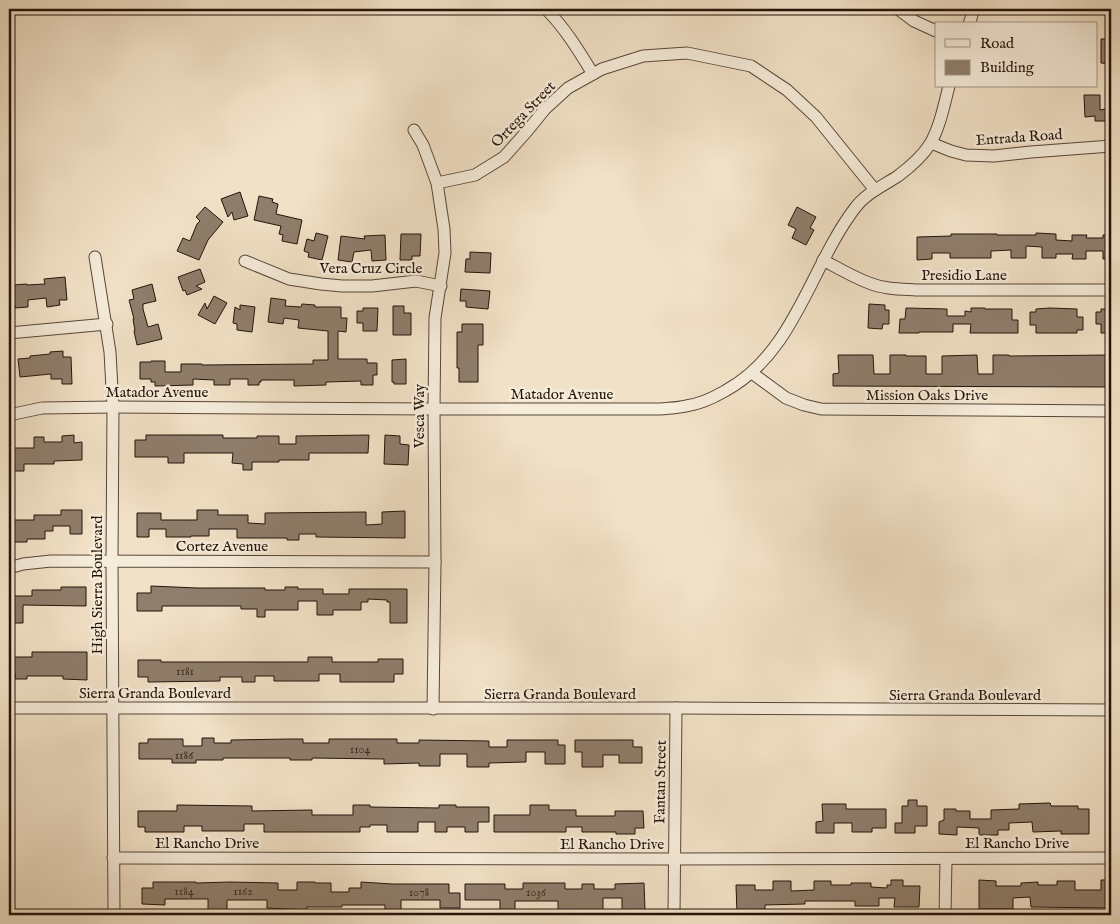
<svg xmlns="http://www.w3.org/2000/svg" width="1120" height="924" viewBox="0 0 1120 924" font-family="'IM FELL English',serif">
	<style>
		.building { fill: #8f7e6c; stroke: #25130a }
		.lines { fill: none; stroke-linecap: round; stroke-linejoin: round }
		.minor-casing { stroke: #584639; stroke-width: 13 }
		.minor { stroke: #f6ecda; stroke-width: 11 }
		.labels { text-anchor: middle; stroke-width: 5; stroke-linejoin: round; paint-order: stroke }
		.number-label { font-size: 12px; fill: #402e22 }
		.street-label { font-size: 15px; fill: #25130a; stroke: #f6ecda }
	</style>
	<rect width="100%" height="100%" fill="#f1e1c6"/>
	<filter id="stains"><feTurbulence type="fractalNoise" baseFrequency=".004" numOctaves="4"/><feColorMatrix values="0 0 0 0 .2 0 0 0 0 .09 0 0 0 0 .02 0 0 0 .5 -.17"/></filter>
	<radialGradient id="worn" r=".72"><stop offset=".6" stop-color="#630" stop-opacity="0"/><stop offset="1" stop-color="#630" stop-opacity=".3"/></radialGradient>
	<g class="building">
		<polygon points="1101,39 1111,39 1111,64 1101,63"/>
		<polygon points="1084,95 1100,95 1100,110 1106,109 1106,121 1095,121 1095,116 1085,117"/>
		<polygon points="240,192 248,216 234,220 232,212 228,217 221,199"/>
		<polygon points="259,196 273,199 272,202 278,204 276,214 302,220 297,244 282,241 283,235 279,234 281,226 254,220"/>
		<polygon points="205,207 223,222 208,240 199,260 177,251 183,238 190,241 197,224 200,221 196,217"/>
		<polygon points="797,207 816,217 810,228 814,230 806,245 792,238 796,229 788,225"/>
		<polygon points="316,233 328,236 322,260 308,257 309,253 304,251 307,239 314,241"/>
		<polygon points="1036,233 1056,234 1056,240 1072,241 1072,235 1087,235 1086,238 1103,238 1103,235 1111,235 1111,259 1103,259 1103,251 1086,251 1086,259 1072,259 1073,254 1056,254 1056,258 1042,258 1042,247 1026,246 1026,258 1011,258 1011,250 991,251 991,258 950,258 950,253 932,253 932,259 917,260 917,237 951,236 951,234 997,234 997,235 1036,235"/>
		<polygon points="401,234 421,234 420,256 412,256 412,260 400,260"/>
		<polygon points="385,235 386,260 372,261 371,250 354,252 352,262 338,260 341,236 365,239 364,236"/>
		<polygon points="470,252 491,253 490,273 465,272 466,259 470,259"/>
		<polygon points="200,269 205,282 196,286 202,289 187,295 185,290 183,291 178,277"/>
		<polygon points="65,277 67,300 59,300 60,305 47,307 46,298 28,300 28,307 15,308 13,285 27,284 27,285 45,284 44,279"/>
		<polygon points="152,284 156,301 143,304 143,309 148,327 158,324 162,339 137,345 134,331 135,331 133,319 134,319 129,300 134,299 132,290"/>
		<polygon points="461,289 490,291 488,309 466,307 466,301 460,301"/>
		<polygon points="214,296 227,303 215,324 198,315 205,303 207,309"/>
		<polygon points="271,298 286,300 285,306 301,307 302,304 315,305 315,307 341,307 341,318 347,318 346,332 338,331 338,359 367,359 367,363 377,363 377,375 373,375 373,385 361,385 361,381 326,382 326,385 294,386 294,380 261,380 261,382 259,382 259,385 248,385 248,379 230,379 230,385 214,385 214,380 193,379 193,385 155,386 155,382 151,382 151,379 140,379 140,362 151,362 151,361 165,361 165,372 181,372 181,364 202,364 202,365 313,364 313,360 328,360 328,331 298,328 299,320 284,318 283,324 268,322"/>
		<polygon points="869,304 885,305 885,310 889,310 889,324 883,324 882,329 868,328"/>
		<polygon points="240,305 255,307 252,332 237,330 237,324 233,323 235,307 240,310"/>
		<polygon points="393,306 404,306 404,313 411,313 411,335 393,335"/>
		<polygon points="363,308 378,308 377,331 363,331 363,323 357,323 357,311 363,311"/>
		<polygon points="906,308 947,309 947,316 965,316 965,311 971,312 971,308 985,308 985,309 1012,309 1012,320 1018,320 1018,333 970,333 971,324 953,324 953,332 919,332 919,333 899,333 900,319 905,319"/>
		<polygon points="1050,308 1077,309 1077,317 1083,317 1083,330 1077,330 1077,333 1036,333 1036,325 1030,325 1030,312 1036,312 1036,309"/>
		<polygon points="1101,309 1111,309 1111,333 1101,333 1101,324 1096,324 1096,312 1101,312"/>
		<polygon points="462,324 483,324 483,345 478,345 478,382 459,382 459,368 457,368 457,332 462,332"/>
		<polygon points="63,351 63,357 71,357 72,384 62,384 62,379 51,379 51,374 20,377 18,359 30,358 30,356 50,354 50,352"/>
		<polygon points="838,355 873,355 874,374 890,374 890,355 906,355 906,356 926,356 926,374 942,374 942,356 977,355 978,374 993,374 993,355 1009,355 1009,356 1111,355 1111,384 1107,384 1107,387 833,386 833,374 839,373"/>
		<polygon points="406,359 406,384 394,384 394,382 392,382 392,360"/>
		<polygon points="74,435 74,443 82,442 82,460 54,461 54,464 24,464 24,471 9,471 9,448 34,448 34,437 44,437 44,442 62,442 62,436"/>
		<polygon points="146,435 223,435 223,438 257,438 257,436 279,436 279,444 296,444 296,436 369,435 368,453 309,453 309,460 279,460 279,462 252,462 252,470 243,470 243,464 232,463 233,453 184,453 184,463 168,463 168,457 135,457 135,440 146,440"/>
		<polygon points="385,435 400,436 400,444 409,445 408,465 384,464"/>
		<polygon points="61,510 82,510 82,534 70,534 70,526 53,526 53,531 45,531 45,539 27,539 27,542 9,542 9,520 34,520 34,515 61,515"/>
		<polygon points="197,510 218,510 218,515 248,515 248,523 265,524 265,513 366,512 366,525 382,524 382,512 405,511 405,538 316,537 316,534 299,534 299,540 287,540 287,538 237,538 237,529 209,529 209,536 191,536 191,537 166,537 166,529 149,529 149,537 137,537 137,513 161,513 161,520 197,520"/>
		<polygon points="151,586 197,588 265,588 265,590 285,590 285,587 298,587 298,589 323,589 323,594 349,594 349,589 407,589 407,623 390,623 390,602 387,602 387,600 368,599 368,602 361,602 361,610 333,610 333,615 317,615 317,601 298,601 298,610 265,610 265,617 257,617 257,609 241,609 241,606 162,606 162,611 137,611 137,593 151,593"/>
		<polygon points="61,587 86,587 86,606 23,605 23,623 9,623 9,596 32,596 32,590 61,590"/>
		<polygon points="32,652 87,652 87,680 63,679 63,676 27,676 27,679 15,679 15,673 9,673 9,657 32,657"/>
		<polygon points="308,657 332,657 332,662 378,662 378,659 403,659 403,674 394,674 394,682 340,682 340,674 319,674 319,681 274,681 274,676 255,676 255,682 242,682 242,677 220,677 220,681 148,682 148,677 138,677 138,660 161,660 161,662 308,662"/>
		<polygon points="202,738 214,738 214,743 231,743 231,740 290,739 303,739 303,743 329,743 329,739 397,739 397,743 419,743 419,740 489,741 489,747 507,747 507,740 558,740 558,745 565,745 565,764 545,764 545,752 526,752 526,762 489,763 489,767 467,767 467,754 440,754 440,766 419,766 419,763 384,764 384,759 312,758 312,760 290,760 290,758 223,758 223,760 196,760 196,763 172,763 172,759 139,759 139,743 148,743 148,739 183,739 183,746 202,746"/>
		<polygon points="575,740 633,740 633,747 642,747 642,763 619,763 619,755 603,755 603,767 582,767 582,752 575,752"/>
		<polygon points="908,800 917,800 917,806 927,806 927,826 915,826 915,833 895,833 895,823 902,823 902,806 908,806"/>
		<polygon points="1050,803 1051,806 1078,806 1078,809 1089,809 1089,834 1061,834 1061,831 1033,832 1032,822 1009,823 1009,830 998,830 998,835 979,835 979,828 957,827 957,835 939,834 939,822 944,820 944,809 956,809 956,811 970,811 970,819 991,819 991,810 1019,809 1019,804"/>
		<polygon points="822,804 846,804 846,809 886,809 886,828 872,828 872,832 852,832 852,823 834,823 834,833 816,833 816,822 823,821"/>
		<polygon points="177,805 252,806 252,811 312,810 312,815 353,815 353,805 370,805 370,807 439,808 439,805 456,805 456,807 489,807 489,822 478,822 478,832 465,832 465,827 447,827 447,832 435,832 435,822 418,822 418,832 387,832 387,825 370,825 370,827 360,827 360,832 264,832 264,824 244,824 244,831 202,831 202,826 184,826 184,832 145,832 145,827 138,827 138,811 177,811"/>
		<polygon points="530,805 549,805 549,810 576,810 576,816 615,816 615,811 643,811 644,828 635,828 635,834 616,834 616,832 582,832 582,827 566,827 566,832 494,832 494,815 530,815"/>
		<polygon points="891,880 903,880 903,886 920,886 919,907 894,907 895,898 879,898 879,906 855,906 855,901 805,901 805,904 765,905 765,913 737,913 736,885 755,885 755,890 773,890 773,881 791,881 791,891 814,890 814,881 831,881 831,885 851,885 851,883 871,883 871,887 887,888 887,885 891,885"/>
		<polygon points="979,880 996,881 996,886 1021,886 1021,883 1038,882 1038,885 1057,885 1057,881 1075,881 1075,890 1101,890 1101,880 1111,880 1111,908 1031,907 1030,897 1013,898 1013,909 979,909"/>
		<polygon points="153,882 196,882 196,883 230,882 278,883 278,890 297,890 297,882 315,882 315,883 331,883 331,892 349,892 349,888 361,888 361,882 392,884 449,884 449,893 460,893 460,908 440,908 440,900 401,900 401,911 385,911 385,905 342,905 342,907 307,907 307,910 267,908 267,900 227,900 227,910 208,910 208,899 165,899 165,905 142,904 142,888 153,888"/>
		<polygon points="523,883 565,883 565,889 582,889 582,884 594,884 594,889 615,889 615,884 644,883 645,910 622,910 622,898 603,898 603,911 558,911 558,901 515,901 515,910 500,910 500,900 465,900 465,884 505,884 505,889 523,889"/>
	</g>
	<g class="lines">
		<defs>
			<g id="minor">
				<path d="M 546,9 C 565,28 579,51 593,74"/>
				<polyline points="898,9 914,21 936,31"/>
				<polyline points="969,24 974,9"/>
				<polyline points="414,130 423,145 437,183 444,229 445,253 435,318 434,409 435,562 433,709"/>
				<polyline points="931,143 951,151 966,155 994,156 1031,152 1111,146"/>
				<polyline points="437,183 475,175 504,157 528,130 545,109 568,88 602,69 643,56 687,53 751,66 787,90 816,117 875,190"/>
				<polyline points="95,257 110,352 113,407 112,561 114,915"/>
				<path d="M 823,260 C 838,268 853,277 869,283 C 884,289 900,289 916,290 L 1111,290"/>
				<polyline points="245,261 289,279 321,284 342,286 372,286 416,281 441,286"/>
				<polyline points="9,333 107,324"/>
				<polyline points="752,373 786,398 804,405 821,409 1111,411"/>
				<path d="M 9,415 L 42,408 L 113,407 L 434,409 L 660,409 C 669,408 678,408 686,406 C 700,404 713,398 725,391 C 795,353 810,267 855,208 C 866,193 883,186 898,176 C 910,167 922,157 930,144 C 940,127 944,105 949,86"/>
				<polyline points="9,568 23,564 51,561 435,562"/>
				<polyline points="9,708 676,708 1111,710"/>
				<polyline points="113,858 674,859 1111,858"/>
				<polyline points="674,915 676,708"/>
				<polyline points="945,915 946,859"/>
			</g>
		</defs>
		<use href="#minor" class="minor-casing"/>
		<use href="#minor" class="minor"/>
	</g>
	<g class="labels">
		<g class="number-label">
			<text x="185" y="675">1181</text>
			<text x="360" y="753">1104</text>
			<text x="184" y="759">1186</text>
			<text x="184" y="895">1184</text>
			<text x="243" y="895">1162</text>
			<text x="419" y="896">1078</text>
			<text x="536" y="896">1036</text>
		</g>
		<g class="street-label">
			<text transform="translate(523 114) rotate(-46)" y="5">Ortega Street</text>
			<text transform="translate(1019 137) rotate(-4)" y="5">Entrada Road</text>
			<text x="371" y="273">Vera Cruz Circle</text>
			<text x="964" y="280">Presidio Lane</text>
			<text x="157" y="397">Matador Avenue</text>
			<text x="562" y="399">Matador Avenue</text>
			<text x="927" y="400">Mission Oaks Drive</text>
			<text transform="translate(419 416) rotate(-90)" y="5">Vesca Way</text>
			<text x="222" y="551">Cortez Avenue</text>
			<text transform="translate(97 585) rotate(-90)" y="5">High Sierra Boulevard</text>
			<text x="155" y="698">Sierra Granda Boulevard</text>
			<text x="560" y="699">Sierra Granda Boulevard</text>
			<text x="965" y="700">Sierra Granda Boulevard</text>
			<text transform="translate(660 782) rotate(-89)" y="5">Fantan Street</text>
			<text x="207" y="848">El Rancho Drive</text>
			<text x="1017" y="848">El Rancho Drive</text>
			<text x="612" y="849">El Rancho Drive</text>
		</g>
	</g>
	<rect width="1120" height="924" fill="none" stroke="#f1e1c6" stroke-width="30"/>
	<rect x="10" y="10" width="1100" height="904" fill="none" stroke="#25130a" stroke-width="2.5"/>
	<rect x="15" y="15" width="1090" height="894" fill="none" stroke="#25130a"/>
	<rect x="935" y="22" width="162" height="65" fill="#f6ecda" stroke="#a29587"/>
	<rect x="945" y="39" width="25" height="8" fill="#f6ecda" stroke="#a29587"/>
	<text x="980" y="48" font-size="15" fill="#25130a">Road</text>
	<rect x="945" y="60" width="25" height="15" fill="#8f7e6c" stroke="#a29587"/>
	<text x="980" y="72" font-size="15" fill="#25130a">Building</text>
	<rect width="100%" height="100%" filter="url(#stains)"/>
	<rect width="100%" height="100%" fill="url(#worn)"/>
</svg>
